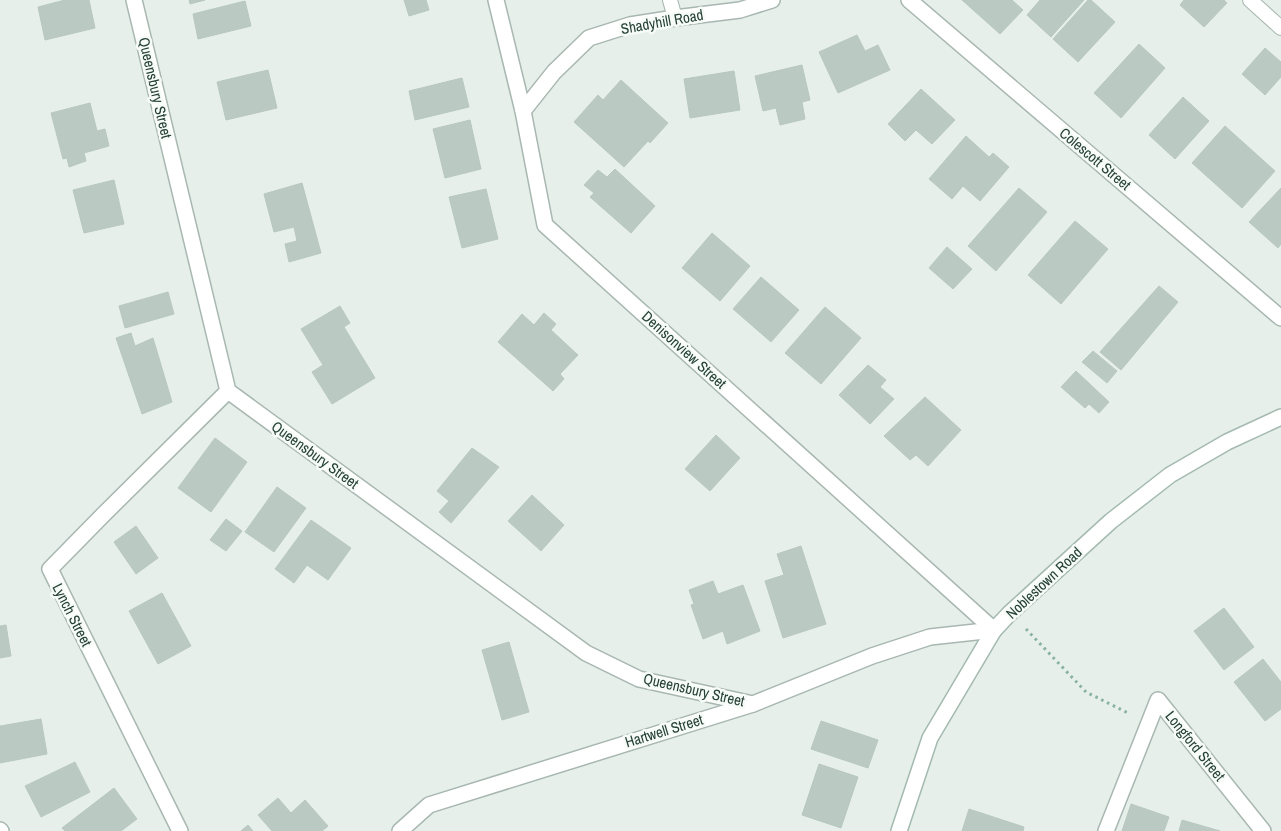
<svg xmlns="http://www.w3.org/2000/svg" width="1281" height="831" viewBox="0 0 1281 831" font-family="'Archivo Narrow',sans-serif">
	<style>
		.building { fill: #bbc9c3; stroke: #b8c8c1 }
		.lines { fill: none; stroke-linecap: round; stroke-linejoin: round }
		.lane-casing { stroke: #a8b7b1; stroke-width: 16 }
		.street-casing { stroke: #a8b7b1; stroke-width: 18 }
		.secondary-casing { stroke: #a4bab1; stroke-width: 18 }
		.path { stroke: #87b1a1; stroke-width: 3; stroke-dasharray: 2.5 4; stroke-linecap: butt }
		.lane { stroke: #fff; stroke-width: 14 }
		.street { stroke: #fff; stroke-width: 15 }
		.secondary { stroke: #fff; stroke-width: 15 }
		.labels { text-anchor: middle; stroke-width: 5; stroke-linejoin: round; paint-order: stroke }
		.street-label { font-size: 15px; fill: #254137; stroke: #f7fbf8 }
	</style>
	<rect width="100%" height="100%" fill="#e6efea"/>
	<g class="building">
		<polygon points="65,0 89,0 95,28 45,40 38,7"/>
		<polygon points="189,0 205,0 190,4"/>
		<polygon points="404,0 426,0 429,10 409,16"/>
		<polygon points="962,0 1012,0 1023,10 1000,34"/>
		<polygon points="1040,0 1084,0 1051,37 1027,15"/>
		<polygon points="1088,0 1091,0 1115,22 1078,62 1053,39"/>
		<polygon points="1184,0 1224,0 1227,3 1204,27 1180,5"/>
		<polygon points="245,1 251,26 198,39 193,14"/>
		<polygon points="857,35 865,51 878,45 890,70 838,93 819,52"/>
		<polygon points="1139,44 1165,68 1121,118 1094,93"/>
		<polygon points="1265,48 1281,62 1281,77 1265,95 1242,74"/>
		<polygon points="802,65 810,100 802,102 805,119 780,125 776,108 763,111 755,76"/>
		<polygon points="268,70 277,108 226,120 217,82"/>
		<polygon points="734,71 740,110 690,118 684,79"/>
		<polygon points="462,78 469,107 415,120 409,91"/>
		<polygon points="621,80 668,123 650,143 648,141 624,167 574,122 598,95 603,100"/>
		<polygon points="921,89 955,120 932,144 916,130 905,141 888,124"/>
		<polygon points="1183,97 1209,121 1175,159 1149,135"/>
		<polygon points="90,103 97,131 105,129 109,146 84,153 86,161 69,167 67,158 63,159 51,113"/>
		<polygon points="470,120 481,169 445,178 433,129"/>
		<polygon points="1225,126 1275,171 1242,208 1192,163"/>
		<polygon points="966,136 989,157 993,153 1009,167 980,201 963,186 952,199 929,179"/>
		<polygon points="615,169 655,206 631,233 590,197 594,193 584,185 598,170 607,177"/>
		<polygon points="114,180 124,224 84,233 73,190"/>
		<polygon points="302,183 321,253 289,262 285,244 297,241 294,227 274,232 264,194"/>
		<polygon points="1019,188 1047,212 996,271 968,246"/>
		<polygon points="1281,188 1281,244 1278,248 1249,222"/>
		<polygon points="486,189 498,239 462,248 449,197"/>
		<polygon points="1075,221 1108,249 1061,304 1028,275"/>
		<polygon points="712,233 750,266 720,301 682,268"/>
		<polygon points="947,247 972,269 953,289 929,268"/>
		<polygon points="761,277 799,310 771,342 733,309"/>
		<polygon points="1159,286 1178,302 1121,370 1100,352"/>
		<polygon points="168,292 174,314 125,328 119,306"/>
		<polygon points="340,306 350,323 344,327 375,378 332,404 312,372 323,365 301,329"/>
		<polygon points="825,307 861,338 821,384 785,353"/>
		<polygon points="544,313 556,324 551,330 578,355 560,374 564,379 553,391 498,342 522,314 534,325"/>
		<polygon points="131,333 135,346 153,338 172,402 142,414 116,338"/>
		<polygon points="1093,351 1117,371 1107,383 1082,362"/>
		<polygon points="868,365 886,380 880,387 894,399 870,424 839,395"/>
		<polygon points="1076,371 1109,402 1099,413 1089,404 1085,408 1061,387"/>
		<polygon points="925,397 961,430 928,466 916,455 910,460 884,436"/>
		<polygon points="716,435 740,458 710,491 685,469"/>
		<polygon points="215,438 247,462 211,512 178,488"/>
		<polygon points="472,448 499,467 451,523 439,512 449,501 437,491"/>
		<polygon points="277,487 306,508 274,552 245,532"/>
		<polygon points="532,495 564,525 541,551 508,521"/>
		<polygon points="226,519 242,531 226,551 210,540"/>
		<polygon points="311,520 351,548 328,580 307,565 294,583 275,569"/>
		<polygon points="136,526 158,558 136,574 114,542"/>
		<polygon points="801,546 826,624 783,638 765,581 784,575 777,554"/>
		<polygon points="713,581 718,594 743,585 760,631 727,644 723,631 703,639 691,605 694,604 689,590"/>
		<polygon points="162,593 191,646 158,664 129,611"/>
		<polygon points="1224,608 1254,647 1224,670 1194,631"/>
		<polygon points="6,625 11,656 0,658 0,626"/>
		<polygon points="509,642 529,712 502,720 482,650"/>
		<polygon points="1263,659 1281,682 1281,709 1265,721 1234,682"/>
		<polygon points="41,719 47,754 0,763 0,726"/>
		<polygon points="821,721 878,740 868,768 811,749"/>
		<polygon points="75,762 90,792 41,817 25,786"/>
		<polygon points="819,764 858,777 841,828 802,815"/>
		<polygon points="114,788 137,819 121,831 65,831 62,828"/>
		<polygon points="278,798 291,813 305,800 328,826 322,831 272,831 258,815"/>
		<polygon points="1131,804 1169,817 1164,831 1122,831"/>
		<polygon points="969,809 1024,827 1023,831 962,831"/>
		<polygon points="1182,820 1220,831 1179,831"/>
		<polygon points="248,825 253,831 241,831"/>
	</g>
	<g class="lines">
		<defs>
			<g id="lane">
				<polyline points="670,0 675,18"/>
				<polyline points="1250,0 1281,28"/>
			</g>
			<g id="street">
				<polyline points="134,0 228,391 586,653 639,679 753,704"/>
				<polyline points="496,0 523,111 545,225 994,630"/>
				<polyline points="909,0 1281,318"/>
				<polyline points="523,111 554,72 589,38 630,25 675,18 740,10 772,0"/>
				<polyline points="0,830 1,831"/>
				<polyline points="180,831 50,569 103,515 228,391"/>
				<polyline points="400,831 429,805 753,704 872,656 930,637 994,630"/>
				<polyline points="1106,831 1158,700 1263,831"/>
			</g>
			<polyline id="secondary" points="899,831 930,738 994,630 1010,613 1111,521 1170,475 1227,442 1281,417"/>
		</defs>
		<use href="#lane" class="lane-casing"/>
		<use href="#street" class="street-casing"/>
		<use href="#secondary" class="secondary-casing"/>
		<polyline class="path" points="1026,629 1086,692 1128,713"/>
		<use href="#lane" class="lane"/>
		<use href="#street" class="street"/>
		<use href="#secondary" class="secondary"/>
	</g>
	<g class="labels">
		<g class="street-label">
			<text transform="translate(662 22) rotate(-10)" y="5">Shadyhill Road</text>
			<text transform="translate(155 88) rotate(77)" y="5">Queensbury Street</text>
			<text transform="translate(1095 159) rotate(40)" y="5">Colescott Street</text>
			<text transform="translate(684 350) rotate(42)" y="5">Denisonview Street</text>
			<text transform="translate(315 455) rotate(36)" y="5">Queensbury Street</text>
			<text transform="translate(1044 583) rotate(-43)" y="5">Noblestown Road</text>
			<text transform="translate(72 615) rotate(63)" y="5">Lynch Street</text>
			<text transform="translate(694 690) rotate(13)" y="5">Queensbury Street</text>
			<text transform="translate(664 731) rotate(-17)" y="5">Hartwell Street</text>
			<text transform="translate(1195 746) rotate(51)" y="5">Longford Street</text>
		</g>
	</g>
</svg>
